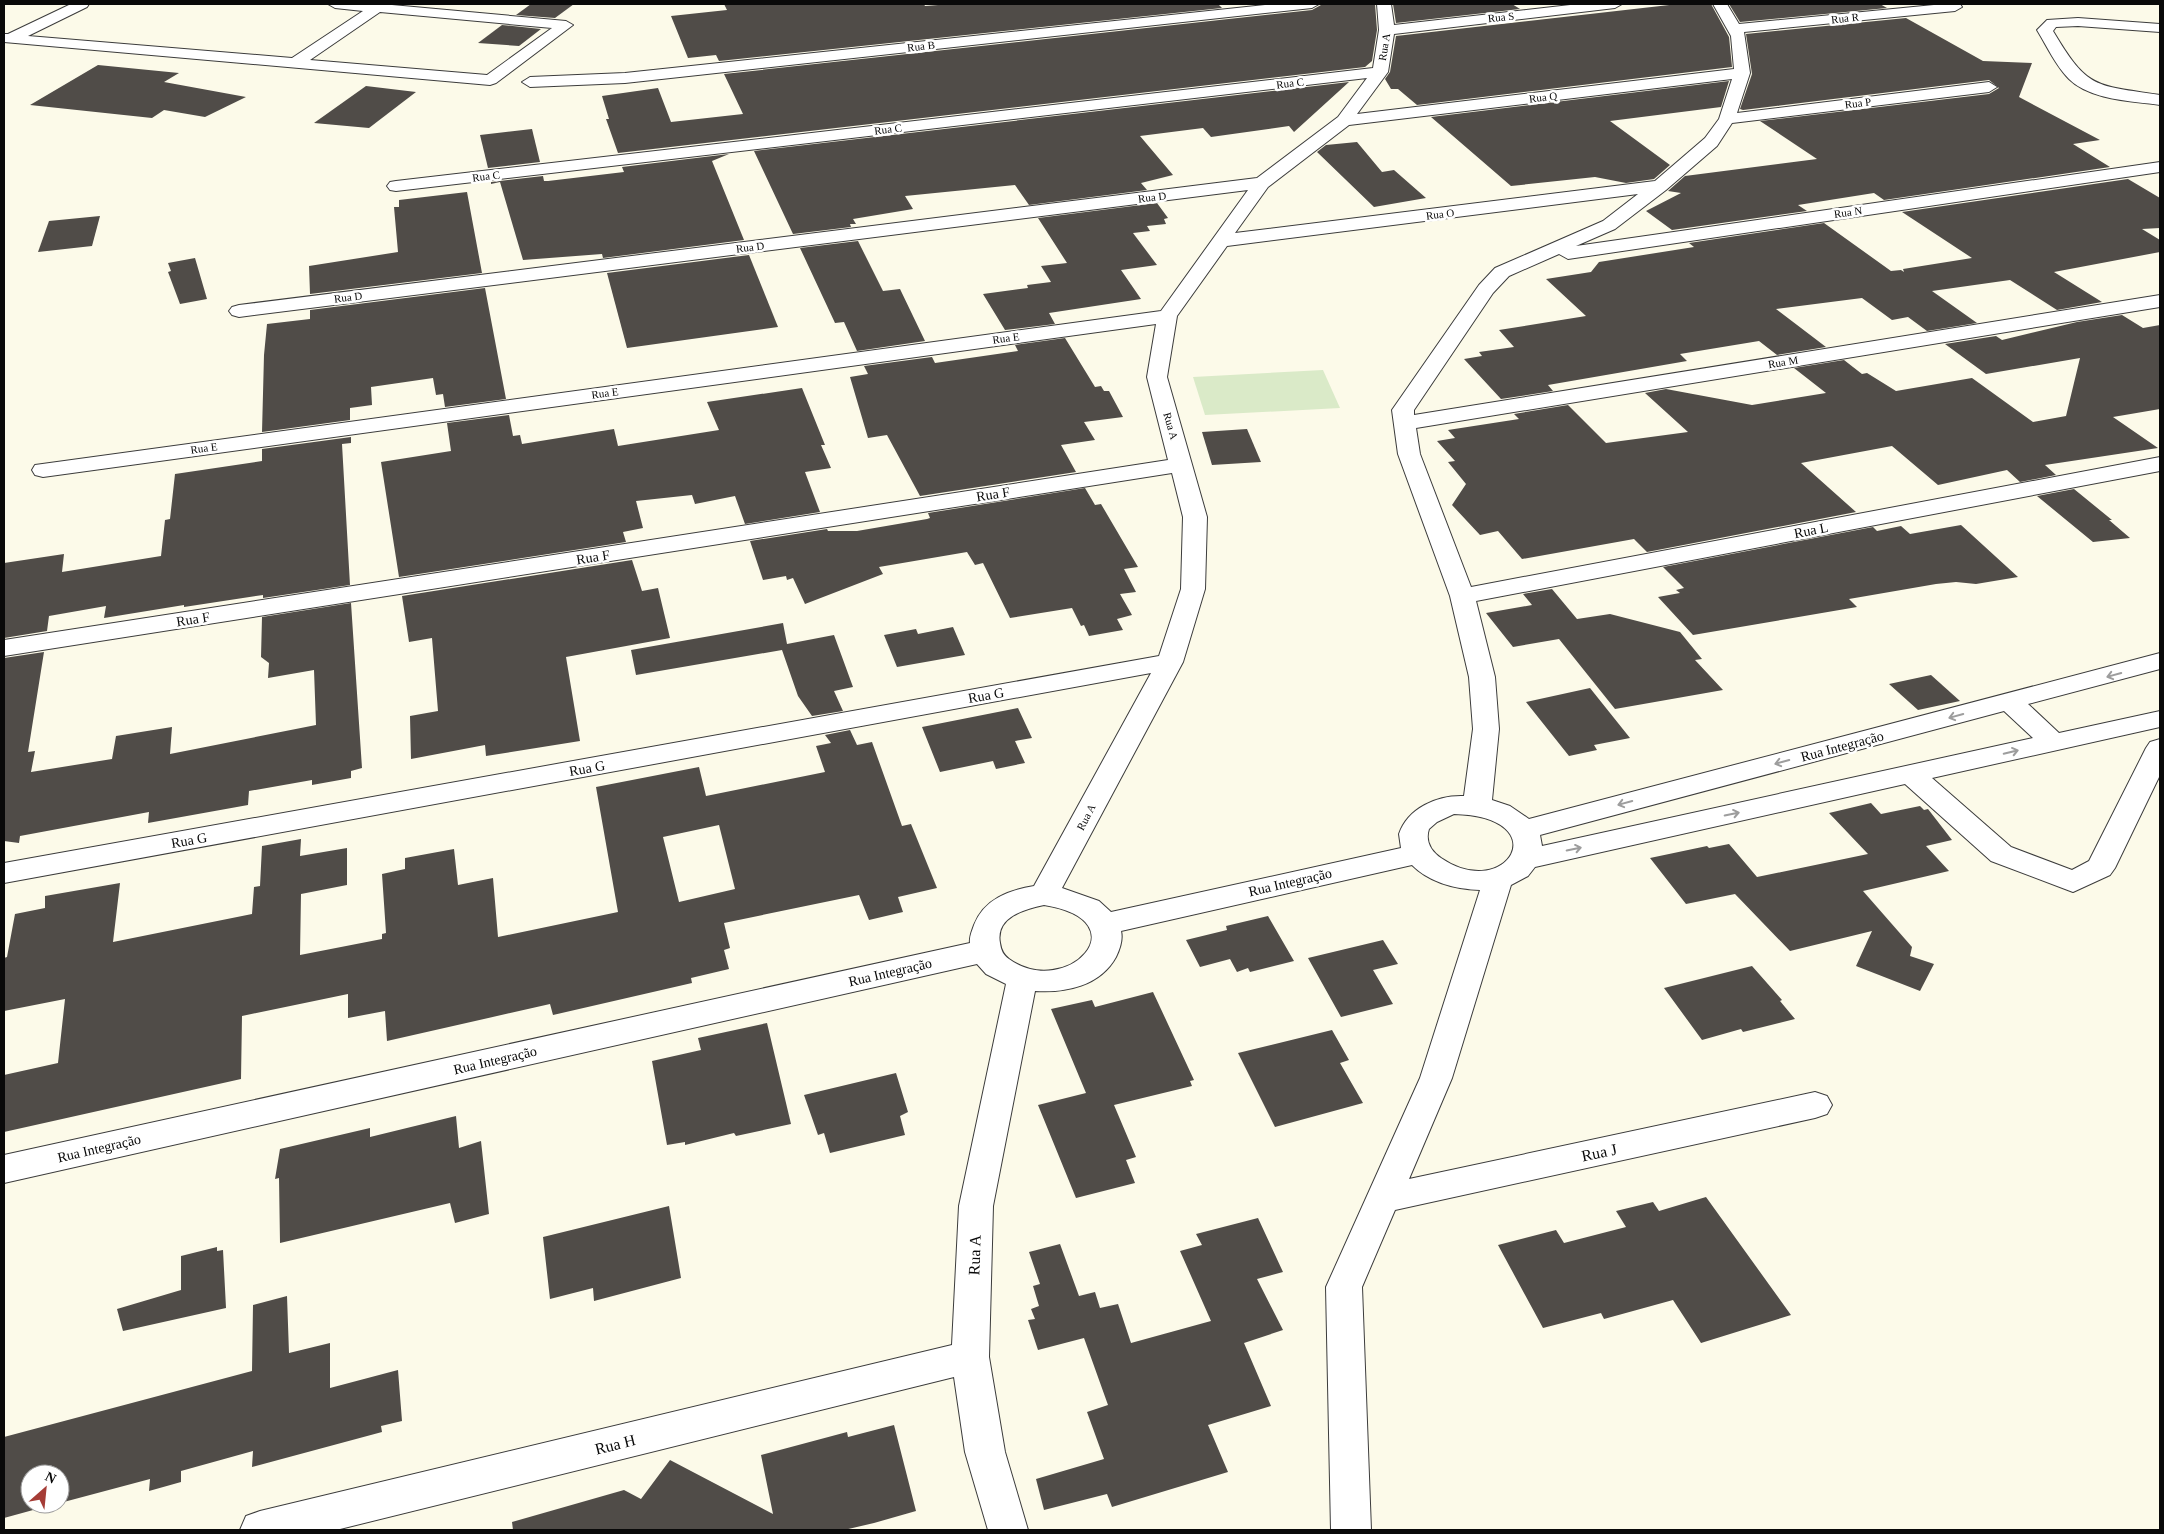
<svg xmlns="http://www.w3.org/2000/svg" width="2164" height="1534" viewBox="0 0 2164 1534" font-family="'Times New Roman',serif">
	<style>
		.pitch { fill: #daeac8 }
		.building { fill: #504c48; fill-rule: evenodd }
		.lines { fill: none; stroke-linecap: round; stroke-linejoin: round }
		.minor-casing { stroke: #3c3c3c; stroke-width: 2 }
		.minor { fill: #fff; fill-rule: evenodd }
		.oneway { stroke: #9d9d9d }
		.labels { text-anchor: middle; stroke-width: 5; stroke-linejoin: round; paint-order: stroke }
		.far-street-label { font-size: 11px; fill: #090909; stroke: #fff }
		.street-label { font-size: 14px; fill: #090909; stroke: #fff }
		.near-street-label { font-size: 16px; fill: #090909; stroke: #fff }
	</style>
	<rect width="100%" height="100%" fill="#fcfae9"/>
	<polygon class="pitch" points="1323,370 1340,408 1205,415 1193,377"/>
	<g class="building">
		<polygon points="531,4 574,4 555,18 516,15"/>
		<polygon points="724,4 924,4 925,6 951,4 1218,4 1222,8 719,61 716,55 688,58 671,16 727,10"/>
		<polygon points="1328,4 1375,4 1377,30 1372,61 1365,67 618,153 606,119 609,119 602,96 658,88 671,122 743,114 724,74 1312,10 1321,5"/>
		<polygon points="1393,4 1512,4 1520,9 1396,23"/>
		<polygon points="1678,4 1711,4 1729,37 1732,67 1417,105 1398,89 1391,89 1385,79 1390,72 1396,36"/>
		<polygon points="1729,4 1880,4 1887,8 1740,22"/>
		<polygon points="1906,18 1983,61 2032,63 2019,97 2100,140 2073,144 2110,167 1884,200 1874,193 1798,205 1807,211 1672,230 1646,211 1681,193 1668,191 1685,176 1817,159 1760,121 1989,94 1999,88 1989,80 1743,110 1740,109 1752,74 1746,34"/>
		<polygon points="502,25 541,29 519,46 478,43"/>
		<polygon points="98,65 179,73 164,82 246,97 205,117 164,110 152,118 30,105"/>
		<polygon points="1729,81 1721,107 1610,121 1670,165 1654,179 1626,183 1595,177 1511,186 1431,117"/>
		<polygon points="1349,82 1294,132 1289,126 1211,137 1203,128 1140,136 1173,175 1141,183 1147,190 1029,205 1015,185 905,196 913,209 853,219 856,224 850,224 851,227 793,234 754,151"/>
		<polygon points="366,86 416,92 369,128 314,123"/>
		<polygon points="532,129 540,162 488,168 480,135"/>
		<polygon points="1357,142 1382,172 1394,170 1426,198 1374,207 1317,152 1326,145"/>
		<polygon points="729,154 712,161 744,240 603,258 602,254 523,260 500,182 491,184 491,182 543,176 544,181 548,181 624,172 622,167"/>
		<polygon points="2128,179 2160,198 2160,228 2142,229 2160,240 2160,252 2054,272 2102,302 2057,310 2010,280 1932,291 1977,323 1927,331 1908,317 1892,320 1862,298 1776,309 1826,347 1777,355 1759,341 1680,354 1687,361 1548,385 1553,391 1501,399 1464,359 1482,356 1479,352 1514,347 1499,330 1586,316 1546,279 1591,272 1599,262 1694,247 1689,243 1824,223 1891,271 1901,270 1904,272 1903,269 1972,258 1902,212"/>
		<polygon points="467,192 482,273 310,294 309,266 398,252 394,207 399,207 399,200"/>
		<polygon points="1157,203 1168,218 1164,219 1166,224 1147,226 1150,231 1133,233 1157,265 1121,270 1141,299 1049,313 1055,324 1005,330 983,294 1028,288 1027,285 1051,282 1041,266 1067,263 1038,218"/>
		<polygon points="100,216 92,246 38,252 49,221"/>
		<polygon points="858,241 883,291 900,289 925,341 857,351 844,322 835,323 800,248"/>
		<polygon points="749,255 778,327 627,348 607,273"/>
		<polygon points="195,258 207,299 180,304 168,272 171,271 168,263"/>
		<polygon points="485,288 506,399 445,407 443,394 436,395 433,378 371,387 372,405 350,408 350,420 262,432 264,355 267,324 310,319 310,310"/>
		<polygon points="2122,315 2143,328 2160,325 2160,409 2113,417 2158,448 2045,465 2056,475 2020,482 2007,470 1938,485 1892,446 1801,463 1856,512 1647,552 1634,539 1522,559 1498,531 1480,535 1452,505 1466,484 1448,462 1455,461 1437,441 1455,438 1448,430 1519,419 1514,414 1568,405 1606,443 1688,432 1645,393 1666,389 1752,405 1826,393 1794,368 1844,360 1862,374 1867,373 1896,391 1972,378 2033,422 2066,416 2080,358 1986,374 1945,344 1996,336 2002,340 2077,322"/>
		<polygon points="1065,338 1095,387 1101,386 1104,391 1109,391 1123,417 1084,422 1095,440 1061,445 1076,472 920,496 887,435 868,438 850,377 868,374 864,366 932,357 935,363 1018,351 1015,345"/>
		<polygon points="802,388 825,445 821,445 831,468 805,472 820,512 745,524 735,496 695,504 692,495 636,501 643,528 623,532 626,542 399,577 381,462 451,451 447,423 509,415 513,436 520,435 522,444 614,429 618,446 719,430 707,402"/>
		<polygon points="1247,429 1261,462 1212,465 1202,432"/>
		<polygon points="351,437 351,443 342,444 350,585 263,598 263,595 184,607 184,605 104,618 106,606 49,616 47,631 4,638 4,563 64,554 62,572 161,556 165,520 170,519 175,474 262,461 262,449"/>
		<polygon points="1085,488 1095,505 1101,504 1138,567 1124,569 1136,592 1120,594 1132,615 1117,619 1123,630 1089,636 1084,625 1081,626 1072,608 1010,618 983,563 975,565 967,552 879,567 883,574 805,604 793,578 787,580 786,576 763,580 750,541 827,529 828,531 857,531 927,519 930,518 928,513"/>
		<polygon points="2074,489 2112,520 2109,520 2130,538 2093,542 2037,496"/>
		<polygon points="1961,525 2018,577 1976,584 1956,582 1936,584 1849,599 1857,607 1693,635 1658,597 1680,593 1676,590 1684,588 1663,567 1873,527 1877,531 1901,526 1910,534"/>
		<polygon points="632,560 642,591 658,588 670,638 566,657 580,741 486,756 485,745 411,759 410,716 438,711 432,638 409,642 402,596"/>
		<polygon points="1552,589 1577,619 1610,614 1680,632 1702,659 1695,660 1723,690 1615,709 1559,639 1513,647 1486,613 1532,605 1523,594"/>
		<polygon points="351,603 362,768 351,771 351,778 312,785 312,780 249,791 248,805 148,823 149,812 20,836 19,843 4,841 4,658 44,652 28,752 35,751 31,772 112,759 116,736 172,727 170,754 316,725 314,670 268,678 269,663 261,657 262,617"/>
		<polygon points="783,623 787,644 834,635 853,687 834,691 843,711 812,716 798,696 782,650 636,675 631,650"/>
		<polygon points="953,627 965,655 897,667 884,635 916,629 918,634"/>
		<polygon points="1931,675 1960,701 1918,710 1889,684"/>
		<polygon points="1590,688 1630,738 1594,745 1597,750 1569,756 1526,702"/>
		<polygon points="1018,708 1032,738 1015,741 1025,763 996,769 993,761 940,772 922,727"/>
		<path d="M 850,730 L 857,745 L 872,742 L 902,826 L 911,824 L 937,888 L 898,897 L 903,912 L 869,920 L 859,895 L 724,923 L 730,948 L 724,950 L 729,969 L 691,978 L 692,983 L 553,1015 L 550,1004 L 387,1041 L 385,1011 L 348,1018 L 348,994 L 242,1016 L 241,1079 L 4,1132 L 4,1075 L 58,1063 L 65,999 L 4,1011 L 4,958 L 7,957 L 15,914 L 45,908 L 45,896 L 120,883 L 113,942 L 252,914 L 254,887 L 260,886 L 262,846 L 301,839 L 300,856 L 347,848 L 347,885 L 301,894 L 300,955 L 382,939 L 382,934 L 386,933 L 382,874 L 405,869 L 405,858 L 454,849 L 458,885 L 493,878 L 498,937 L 618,912 L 596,787 L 699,767 L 706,796 L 825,772 L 816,746 L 831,743 L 825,735 ZM 719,825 L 735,889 L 679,902 L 663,837 Z"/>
		<polygon points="1871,803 1881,814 1920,806 1924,810 1928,809 1952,840 1926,846 1949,871 1863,891 1912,947 1910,956 1934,964 1920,991 1856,966 1872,931 1790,951 1735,894 1686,904 1650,858 1707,846 1709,848 1729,844 1757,877 1868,854 1829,813"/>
		<polygon points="1268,916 1294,961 1250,972 1248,968 1237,972 1230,959 1200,967 1186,940 1227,930 1226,926"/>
		<polygon points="1383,940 1398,964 1373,970 1393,1004 1341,1017 1308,958"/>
		<polygon points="1752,966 1782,1000 1780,1001 1795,1019 1743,1032 1741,1029 1702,1040 1664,988"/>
		<polygon points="1153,992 1194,1080 1190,1081 1192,1086 1114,1105 1136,1157 1126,1160 1135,1183 1076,1198 1038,1105 1086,1093 1051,1009 1092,1000 1095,1007"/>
		<polygon points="767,1023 791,1124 736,1136 734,1133 685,1145 685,1142 667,1145 652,1061 701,1050 698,1038"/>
		<polygon points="1332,1030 1349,1060 1340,1063 1363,1103 1275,1127 1238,1053"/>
		<polygon points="896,1073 908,1112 900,1116 905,1135 830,1153 824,1133 818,1135 804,1095"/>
		<polygon points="456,1116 459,1148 481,1141 489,1214 455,1223 450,1203 280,1243 279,1178 275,1179 280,1149 370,1128 370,1137"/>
		<polygon points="1706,1197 1791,1315 1701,1343 1673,1300 1604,1319 1601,1313 1543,1328 1498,1245 1556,1230 1564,1243 1626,1227 1616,1211 1653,1202 1659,1211"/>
		<polygon points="669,1206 681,1278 594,1301 593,1288 550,1299 543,1237"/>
		<polygon points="1258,1218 1283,1272 1257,1279 1283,1330 1244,1343 1271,1406 1208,1425 1228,1472 1112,1507 1107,1494 1044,1510 1036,1479 1104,1459 1087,1412 1108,1405 1084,1338 1038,1350 1028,1320 1035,1319 1031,1309 1039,1306 1033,1286 1040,1284 1029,1252 1060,1244 1079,1296 1095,1292 1100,1308 1118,1304 1131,1343 1211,1321 1180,1251 1202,1245 1196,1234"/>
		<polygon points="217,1247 217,1251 223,1250 226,1308 123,1331 117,1309 181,1290 181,1256"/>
		<polygon points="287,1296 289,1353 330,1343 330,1388 398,1370 402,1421 381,1426 382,1432 252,1467 253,1451 181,1471 181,1482 149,1491 150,1479 60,1503 60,1474 30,1474 30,1504 55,1504 4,1518 4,1437 252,1371 253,1305"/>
		<polygon points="894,1425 916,1511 874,1523 844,1530 513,1530 512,1522 624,1490 641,1499 670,1460 773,1514 761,1455 847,1432 848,1437"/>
	</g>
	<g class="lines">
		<defs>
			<g id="minor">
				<path d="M 71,4 L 89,4 L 87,7 L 28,36 L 292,58 L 363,11 L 335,8 L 328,4 L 381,4 L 566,21 L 573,25 L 496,83 L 490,85 L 4,42 L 4,34 L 8,34 ZM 380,12 L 552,28 L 487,75 L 310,60 Z"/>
				<polygon points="1274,4 1319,4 1312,8 625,83 530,87 522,82 530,77 625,73"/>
				<path d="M 1377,4 L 1391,4 L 1394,25 L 1579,4 L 1622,4 L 1615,8 L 1394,34 L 1388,72 L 1357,114 L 1734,69 L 1731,36 L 1713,4 L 1727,4 L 1739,24 L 1944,4 L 1960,4 L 1962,7 L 1955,11 L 1744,32 L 1750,73 L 1737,113 L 1989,82 L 1997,87 L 1989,92 L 1732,123 L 1717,146 L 1666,190 L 1615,229 L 1576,246 L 2160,162 L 2160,172 L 1568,259 L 1559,254 L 1509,276 L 1493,293 L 1414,410 L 1414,415 L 2160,295 L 2160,307 L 1416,428 L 1420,454 L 1471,587 L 2160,457 L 2160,471 L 1476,601 L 1495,677 L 1499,729 L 1492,800 L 1510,806 L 1529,819 L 2160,653 L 2160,669 L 2028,704 L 2059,733 L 2160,711 L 2160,727 L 1932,778 L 2011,847 L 2072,870 L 2089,861 L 2146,748 L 2150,742 L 2160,739 L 2160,775 L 2115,868 L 2110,875 L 2073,892 L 1991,861 L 1905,784 L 1535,867 L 1528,876 L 1511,885 L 1452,1078 L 1409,1179 L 1815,1092 L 1827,1096 L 1832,1105 L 1827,1114 L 1815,1118 L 1395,1210 L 1362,1287 L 1371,1530 L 1331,1530 L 1326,1287 L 1420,1078 L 1480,890 C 1456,889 1430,883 1412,865 L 1121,931 C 1123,939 1120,949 1116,957 C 1100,986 1066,993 1035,991 L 993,1206 L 989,1357 L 1005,1452 L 1028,1530 L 988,1530 L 965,1452 L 954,1377 L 336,1530 L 240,1530 L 246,1516 L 260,1511 L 952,1345 L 959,1206 L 1006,984 L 986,974 L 977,964 L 4,1183 L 4,1155 L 970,943 C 969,937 972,931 974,925 C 984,899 1009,890 1034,886 L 1151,673 L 4,883 L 4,863 L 1159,656 L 1181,589 L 1183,517 L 1172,473 L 4,656 L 4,640 L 1168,460 L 1147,377 L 1156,324 L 43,477 L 35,475 L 32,470 L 35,465 L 1161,311 L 1248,190 L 239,317 L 232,315 L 229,311 L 232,307 L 239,305 L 1257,178 L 1338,117 L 1367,78 L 396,191 L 390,190 L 387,186 L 390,182 L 396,181 L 1373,68 L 1379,30 ZM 1732,79 L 1719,119 L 1705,138 L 1655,181 L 1235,233 L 1268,187 L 1349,125 ZM 1638,194 L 1603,221 L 1495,268 L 1479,285 L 1392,410 L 1398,454 L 1450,596 L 1469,677 L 1473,729 L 1464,796 C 1437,795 1408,808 1399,834 L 1401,848 L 1111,912 L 1099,901 L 1062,888 L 1183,662 L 1205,589 L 1207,517 L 1167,377 L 1177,316 L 1227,246 ZM 2004,711 L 2033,738 L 1542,846 L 1540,835 ZM 1454,814 C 1558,817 1507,903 1441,858 C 1431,851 1425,841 1429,829 L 1437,822 ZM 1044,905 C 1143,921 1066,1000 1009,959 C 1003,955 1001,950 1000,943 C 995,917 1025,909 1044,905 Z"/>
				<path d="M 2078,18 L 2160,24 L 2160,32 L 2078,26 L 2056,27 L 2053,31 C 2088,90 2095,85 2160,95 L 2160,105 C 2132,101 2090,100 2069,79 C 2055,65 2047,46 2037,30 L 2047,20 Z"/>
			</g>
		</defs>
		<use href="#minor" class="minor-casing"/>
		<use href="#minor" class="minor"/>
	</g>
	<defs><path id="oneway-shaft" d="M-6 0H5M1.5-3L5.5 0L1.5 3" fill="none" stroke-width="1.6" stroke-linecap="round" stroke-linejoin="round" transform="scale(1.25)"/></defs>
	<g class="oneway">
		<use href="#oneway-shaft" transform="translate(2114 675) rotate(165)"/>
		<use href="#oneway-shaft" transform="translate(1956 716) rotate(165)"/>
		<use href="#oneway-shaft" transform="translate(2011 752) rotate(-13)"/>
		<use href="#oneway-shaft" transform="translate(1782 762) rotate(165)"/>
		<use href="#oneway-shaft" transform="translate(1625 803) rotate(165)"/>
		<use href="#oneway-shaft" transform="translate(1732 814) rotate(-12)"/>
		<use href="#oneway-shaft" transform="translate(1574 849) rotate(-12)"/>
	</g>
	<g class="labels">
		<g class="far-street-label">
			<text transform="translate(1501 17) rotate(-6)" y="4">Rua S</text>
			<text transform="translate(1845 18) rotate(-6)" y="4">Rua R</text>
			<text transform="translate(921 46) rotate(-6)" y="4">Rua B</text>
			<text transform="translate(1384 47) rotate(-81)" y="4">Rua A</text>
			<text transform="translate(1290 83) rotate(-7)" y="4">Rua C</text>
			<text transform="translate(1543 97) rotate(-7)" y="4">Rua Q</text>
			<text transform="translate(1858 103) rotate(-7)" y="4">Rua P</text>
			<text transform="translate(888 129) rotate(-7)" y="4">Rua C</text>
			<text transform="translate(486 176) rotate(-7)" y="4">Rua C</text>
			<text transform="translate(1152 197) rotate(-7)" y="4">Rua D</text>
			<text transform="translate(1848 212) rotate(-8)" y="4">Rua N</text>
			<text transform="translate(1440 214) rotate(-7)" y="4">Rua O</text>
			<text transform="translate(750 247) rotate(-7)" y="4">Rua D</text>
			<text transform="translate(348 297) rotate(-7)" y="4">Rua D</text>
			<text transform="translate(1006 338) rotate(-8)" y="4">Rua E</text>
			<text transform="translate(1783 362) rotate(-9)" y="4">Rua M</text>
			<text transform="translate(605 393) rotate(-8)" y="4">Rua E</text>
			<text transform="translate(1171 426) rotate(74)" y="4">Rua A</text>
			<text transform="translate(204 448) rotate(-8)" y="4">Rua E</text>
			<text transform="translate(1086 817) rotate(-62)" y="4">Rua A</text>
		</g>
		<g class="street-label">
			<text transform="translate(993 494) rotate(-9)" y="5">Rua F</text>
			<text transform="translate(1811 530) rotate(-11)" y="5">Rua L</text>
			<text transform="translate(593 557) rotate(-9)" y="5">Rua F</text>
			<text transform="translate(193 619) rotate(-9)" y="5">Rua F</text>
			<text transform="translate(986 695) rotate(-10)" y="5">Rua G</text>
			<text transform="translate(1842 746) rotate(-15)" y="5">Rua Integração</text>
			<text transform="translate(587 768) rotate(-10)" y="5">Rua G</text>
			<text transform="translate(189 840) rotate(-10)" y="5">Rua G</text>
			<text transform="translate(1290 882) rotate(-13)" y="5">Rua Integração</text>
			<text transform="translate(890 972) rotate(-13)" y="5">Rua Integração</text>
			<text transform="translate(495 1060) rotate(-13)" y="5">Rua Integração</text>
			<text transform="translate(99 1148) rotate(-13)" y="5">Rua Integração</text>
		</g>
		<g class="near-street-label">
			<text transform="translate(1599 1152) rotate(-12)" y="6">Rua J</text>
			<text transform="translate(974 1255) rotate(-88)" y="6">Rua A</text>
			<text transform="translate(615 1444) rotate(-14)" y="6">Rua H</text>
		</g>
	</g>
	<rect width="2164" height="1534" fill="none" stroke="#090909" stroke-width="10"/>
	<g transform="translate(45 1489) rotate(27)"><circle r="24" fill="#ffffff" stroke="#9d9d9d"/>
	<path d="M0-4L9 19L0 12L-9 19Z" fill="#a53c36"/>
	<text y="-8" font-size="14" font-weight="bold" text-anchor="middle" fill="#090909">N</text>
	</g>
</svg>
